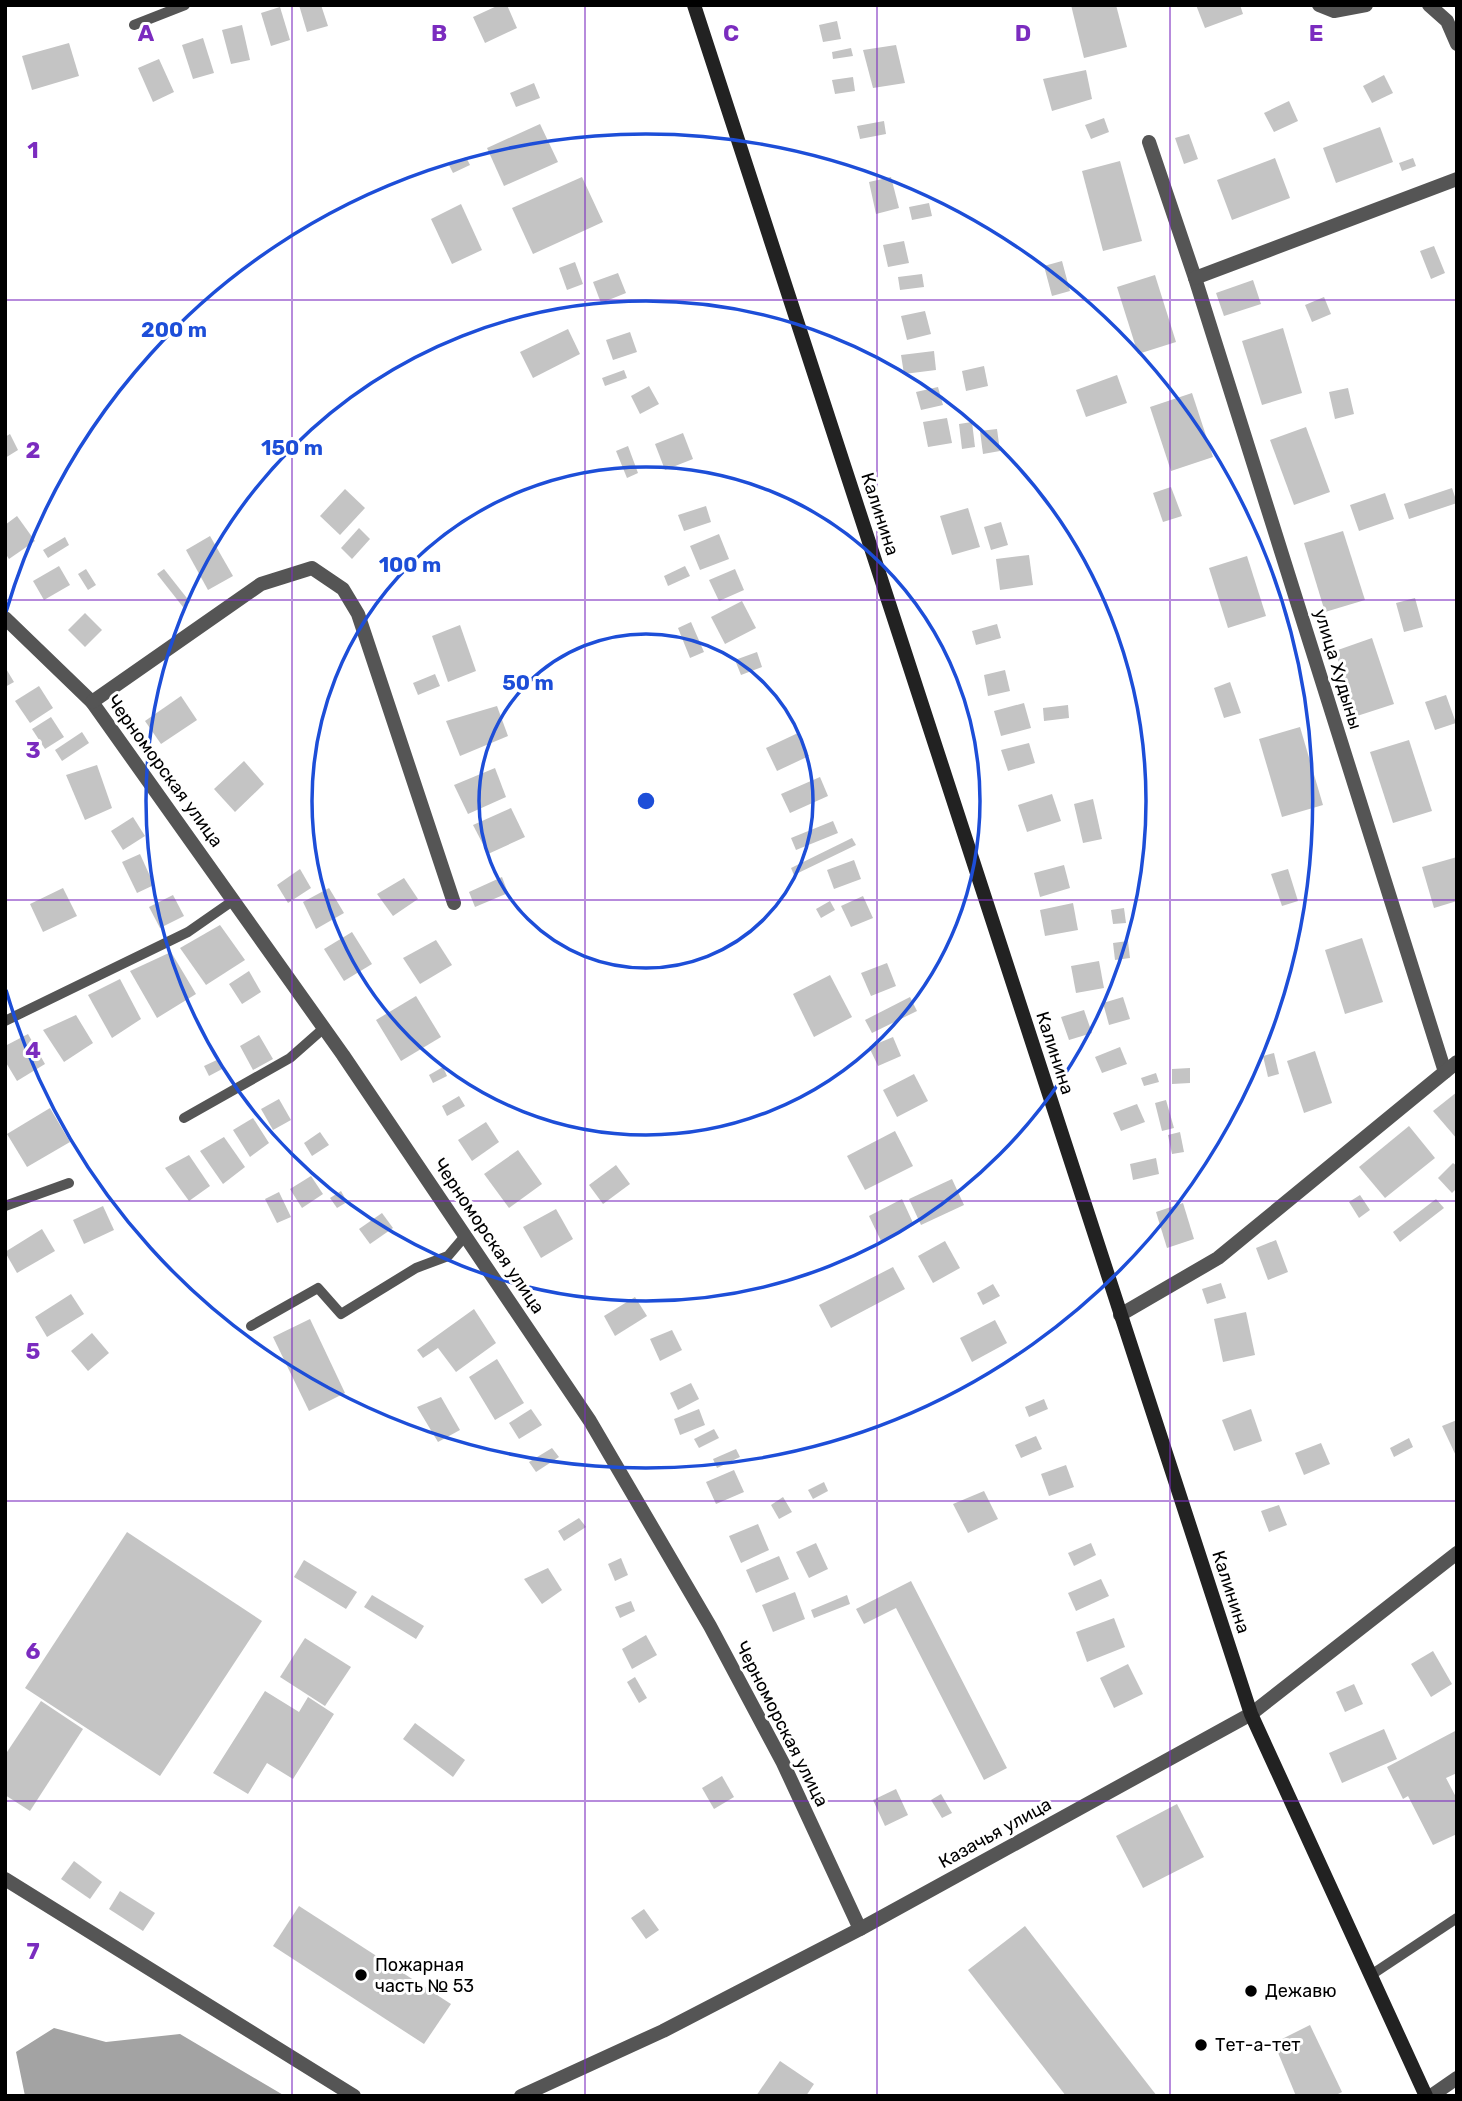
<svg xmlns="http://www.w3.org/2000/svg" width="1462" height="2101" viewBox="0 0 1462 2101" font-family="Rubik,sans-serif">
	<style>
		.water { fill: #a3a3a3 }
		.building { fill: #c4c4c4 }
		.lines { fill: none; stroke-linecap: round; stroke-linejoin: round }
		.lane { stroke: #555; stroke-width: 10 }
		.street { stroke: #555; stroke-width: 14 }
		.secondary { stroke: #222; stroke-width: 14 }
		.grid { fill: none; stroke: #7b2cbf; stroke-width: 2; stroke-opacity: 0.55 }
		.ring { fill: none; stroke: #1d4ed8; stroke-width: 3.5 }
		.poi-dot { fill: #000; stroke: #fff; stroke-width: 2.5 }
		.labels { text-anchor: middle; stroke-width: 6; stroke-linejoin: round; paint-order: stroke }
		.street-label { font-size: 18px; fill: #000; stroke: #fff }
		.poi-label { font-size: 18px; fill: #000; stroke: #fff; text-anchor: start }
		.grid-label { font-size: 23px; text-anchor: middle; font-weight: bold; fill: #7b2cbf; stroke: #fff; stroke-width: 6; stroke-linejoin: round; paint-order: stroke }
		.centre { fill: #1d4ed8; stroke: #fff; stroke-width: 3.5 }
		.ring-label { font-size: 21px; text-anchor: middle; font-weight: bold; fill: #1d4ed8; stroke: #fff; stroke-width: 6; stroke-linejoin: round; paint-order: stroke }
	</style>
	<rect width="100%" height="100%" fill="#fff"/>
	<polygon class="water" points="54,2028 106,2042 180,2034 285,2096 25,2096 16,2052"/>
	<g class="building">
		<polygon points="299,5 321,5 328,26 307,32"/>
		<polygon points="499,5 507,5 517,28 485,43 473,17"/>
		<polygon points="1071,5 1116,5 1127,47 1084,58"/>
		<polygon points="1196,5 1240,5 1243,14 1205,28"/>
		<polygon points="280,7 290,40 271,46 261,13"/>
		<polygon points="837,21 841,39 823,42 819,25"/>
		<polygon points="242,25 250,60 231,64 222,30"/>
		<polygon points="203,38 214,73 193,79 182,45"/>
		<polygon points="69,43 79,76 32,90 22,56"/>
		<polygon points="896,45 905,83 873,88 863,50"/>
		<polygon points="851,48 853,56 833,59 832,52"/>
		<polygon points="159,59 174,92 153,102 138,68"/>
		<polygon points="1086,70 1092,99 1052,111 1043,79"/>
		<polygon points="1384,75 1393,93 1372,103 1363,86"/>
		<polygon points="853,77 855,91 835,94 832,80"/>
		<polygon points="534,83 540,98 516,107 510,93"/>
		<polygon points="1289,101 1298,121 1274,132 1264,113"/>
		<polygon points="1104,118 1109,132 1091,139 1085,125"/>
		<polygon points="884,121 886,134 860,139 857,126"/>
		<polygon points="540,124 558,162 504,186 487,148"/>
		<polygon points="1380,127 1393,162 1336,183 1323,148"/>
		<polygon points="1189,134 1198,159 1184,164 1175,138"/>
		<polygon points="466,157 470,165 453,173 449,165"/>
		<polygon points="1275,158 1290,198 1232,220 1217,180"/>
		<polygon points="1413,158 1416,166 1402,171 1399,163"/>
		<polygon points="1120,161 1142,241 1103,251 1082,171"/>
		<polygon points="582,177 603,222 533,254 512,208"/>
		<polygon points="891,177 899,208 876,214 869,182"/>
		<polygon points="929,203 932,216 912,220 909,207"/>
		<polygon points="461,204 482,250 452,264 431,219"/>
		<polygon points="904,241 909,263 888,267 883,245"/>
		<polygon points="1434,246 1445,273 1431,279 1420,251"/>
		<polygon points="1062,261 1070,291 1052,296 1044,266"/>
		<polygon points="575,262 583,284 567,290 559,268"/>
		<polygon points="618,273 626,293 601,303 593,282"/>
		<polygon points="922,274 924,287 900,290 898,277"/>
		<polygon points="1155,275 1176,342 1138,354 1117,287"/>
		<polygon points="1253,280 1261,304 1224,316 1216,293"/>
		<polygon points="1324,297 1331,314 1312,322 1305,305"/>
		<polygon points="925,311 931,334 907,340 901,316"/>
		<polygon points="1283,328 1302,393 1262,405 1242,341"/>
		<polygon points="568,329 580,354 533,378 520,352"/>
		<polygon points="630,332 637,352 613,360 606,340"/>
		<polygon points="934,351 936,370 904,374 901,355"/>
		<polygon points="984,366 988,386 966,391 962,371"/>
		<polygon points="624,370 627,378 605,386 602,378"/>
		<polygon points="1117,375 1127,403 1086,417 1076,390"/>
		<polygon points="649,386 659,404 640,414 631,396"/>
		<polygon points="938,387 943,405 921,410 916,392"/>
		<polygon points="1348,388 1354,414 1335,419 1329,392"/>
		<polygon points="1192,393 1213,457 1171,471 1150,407"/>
		<polygon points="947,418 952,443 928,447 923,422"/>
		<polygon points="972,422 975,447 962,449 959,424"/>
		<polygon points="1306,427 1330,492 1294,505 1270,440"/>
		<polygon points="997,429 1000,451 983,454 980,431"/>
		<polygon points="683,433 693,459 665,470 655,444"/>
		<polygon points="10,434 18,450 5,458 5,437"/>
		<polygon points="628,446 638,473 627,478 616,451"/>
		<polygon points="1171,487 1182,516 1163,522 1153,493"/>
		<polygon points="1452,488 1457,503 1409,519 1404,504"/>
		<polygon points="345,489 365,508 340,535 320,516"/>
		<polygon points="1385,493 1394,519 1359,531 1350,505"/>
		<polygon points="706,506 711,522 684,531 678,515"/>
		<polygon points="968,508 980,547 952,555 940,516"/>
		<polygon points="17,516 35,541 9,559 5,553 5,525"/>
		<polygon points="1001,522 1008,545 991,550 984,527"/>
		<polygon points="359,528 370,539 352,559 341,548"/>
		<polygon points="1343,531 1365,600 1325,612 1304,543"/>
		<polygon points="719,534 729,559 700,570 690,546"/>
		<polygon points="210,536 233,576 208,590 186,550"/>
		<polygon points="65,537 69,545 48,558 43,550"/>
		<polygon points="1029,555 1033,585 1000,590 996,559"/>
		<polygon points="1247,556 1266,616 1228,628 1209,568"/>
		<polygon points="59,566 70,585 44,600 33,581"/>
		<polygon points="685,566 690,576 668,586 664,576"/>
		<polygon points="86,569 96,585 88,590 78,574"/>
		<polygon points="164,569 190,602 183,607 157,574"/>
		<polygon points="735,569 744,590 719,601 709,580"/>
		<polygon points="1415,598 1423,627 1404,632 1396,603"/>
		<polygon points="742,601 756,628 725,644 711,617"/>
		<polygon points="85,613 102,630 85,647 68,630"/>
		<polygon points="691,622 704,652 690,658 678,628"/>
		<polygon points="997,624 1001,638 976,645 972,631"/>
		<polygon points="460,625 476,671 448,682 432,636"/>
		<polygon points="1372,638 1394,704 1357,716 1335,651"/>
		<polygon points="757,652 762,667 741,675 735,660"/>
		<polygon points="5,667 14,682 5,687"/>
		<polygon points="1005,670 1010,691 988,696 984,675"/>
		<polygon points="435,674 440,686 418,695 413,683"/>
		<polygon points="1230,682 1241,713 1224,718 1214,688"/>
		<polygon points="39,686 53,708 30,723 15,701"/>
		<polygon points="1446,695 1456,723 1435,730 1425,702"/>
		<polygon points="181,696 197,720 161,744 145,721"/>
		<polygon points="1024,703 1031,728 1001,736 994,711"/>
		<polygon points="1068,705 1069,718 1044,721 1043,708"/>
		<polygon points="497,706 508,736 460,756 446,721"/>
		<polygon points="51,717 64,737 45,749 32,729"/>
		<polygon points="1300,727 1323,805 1282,817 1259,739"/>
		<polygon points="82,732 89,743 62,761 55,750"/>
		<polygon points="798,733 809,756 777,771 766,748"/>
		<polygon points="1409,740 1432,811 1393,823 1370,752"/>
		<polygon points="1029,743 1035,763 1008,771 1001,750"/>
		<polygon points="244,761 264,784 235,812 214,789"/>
		<polygon points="97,765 112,808 85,820 66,775"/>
		<polygon points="495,768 506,797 468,814 454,785"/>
		<polygon points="820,777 828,796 790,813 781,794"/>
		<polygon points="1052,794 1061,821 1027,832 1018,805"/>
		<polygon points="1093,799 1102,839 1083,843 1074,804"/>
		<polygon points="511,808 525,837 488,854 473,825"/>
		<polygon points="133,817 145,836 123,850 111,831"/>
		<polygon points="833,821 838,833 796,850 791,838"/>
		<polygon points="852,838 856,845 794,875 791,868"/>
		<polygon points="140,854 154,885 137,893 122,862"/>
		<polygon points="1457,857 1457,901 1434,908 1422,867"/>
		<polygon points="854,860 861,879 834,889 827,870"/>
		<polygon points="1064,865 1070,888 1040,897 1034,873"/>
		<polygon points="300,869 311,888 288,903 277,885"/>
		<polygon points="1288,869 1298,901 1282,906 1271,874"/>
		<polygon points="502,877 508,893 475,907 469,892"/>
		<polygon points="404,878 418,899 393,916 377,894"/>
		<polygon points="63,888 77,916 43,932 30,904"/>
		<polygon points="329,888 344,913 316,929 303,902"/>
		<polygon points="173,895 184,916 160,928 149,907"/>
		<polygon points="863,896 873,918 851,927 841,906"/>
		<polygon points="830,901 835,910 821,918 816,909"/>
		<polygon points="1073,903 1078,930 1045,936 1040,910"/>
		<polygon points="1124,908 1126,923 1113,924 1111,910"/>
		<polygon points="220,925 245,960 206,985 180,948"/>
		<polygon points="352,932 372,964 344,981 324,949"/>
		<polygon points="1362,938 1383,1002 1345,1014 1325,950"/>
		<polygon points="436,940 452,965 420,984 403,958"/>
		<polygon points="1128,941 1130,958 1115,960 1113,943"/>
		<polygon points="171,952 196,994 157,1018 130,971"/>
		<polygon points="1099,961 1104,988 1076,993 1071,966"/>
		<polygon points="887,963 896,986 871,996 861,973"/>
		<polygon points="249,971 261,992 242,1004 229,984"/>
		<polygon points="830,975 852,1017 814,1037 793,994"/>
		<polygon points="120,979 141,1019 112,1038 88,995"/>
		<polygon points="416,996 441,1037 401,1061 376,1020"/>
		<polygon points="910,997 917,1011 872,1033 865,1020"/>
		<polygon points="1123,997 1130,1019 1109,1025 1103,1003"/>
		<polygon points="1084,1010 1092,1033 1069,1040 1061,1017"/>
		<polygon points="76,1015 93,1043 64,1062 43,1030"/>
		<polygon points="28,1034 45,1064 17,1081 5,1061 5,1046"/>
		<polygon points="259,1035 273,1059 253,1070 240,1046"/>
		<polygon points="893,1037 901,1056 878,1066 869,1047"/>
		<polygon points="1120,1047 1127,1064 1102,1073 1095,1057"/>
		<polygon points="1315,1051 1332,1103 1304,1113 1287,1061"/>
		<polygon points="1274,1053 1279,1074 1268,1077 1263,1056"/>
		<polygon points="219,1059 224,1068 209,1076 204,1066"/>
		<polygon points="443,1067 447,1076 433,1083 429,1075"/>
		<polygon points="1190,1068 1190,1083 1172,1084 1172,1069"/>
		<polygon points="1156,1073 1159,1082 1144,1086 1141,1078"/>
		<polygon points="914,1074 928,1101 897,1117 883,1090"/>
		<polygon points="1457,1092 1457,1139 1433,1111"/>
		<polygon points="459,1096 465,1106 447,1116 442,1106"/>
		<polygon points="279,1099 291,1120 273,1130 261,1109"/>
		<polygon points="1166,1100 1174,1128 1162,1131 1155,1103"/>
		<polygon points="1137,1104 1145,1122 1121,1131 1113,1113"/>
		<polygon points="50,1108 70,1142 27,1167 7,1134"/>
		<polygon points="253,1118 269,1143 250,1157 233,1130"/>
		<polygon points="486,1122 499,1142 472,1161 458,1140"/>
		<polygon points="1409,1126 1435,1158 1385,1198 1359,1167"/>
		<polygon points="895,1131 913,1166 865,1190 847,1156"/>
		<polygon points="320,1132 329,1145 312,1156 304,1143"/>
		<polygon points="1180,1132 1184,1152 1172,1154 1168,1135"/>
		<polygon points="224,1137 245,1167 223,1184 200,1151"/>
		<polygon points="518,1150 542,1184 509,1208 484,1174"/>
		<polygon points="189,1155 210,1186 189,1201 165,1168"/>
		<polygon points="1156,1158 1159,1174 1133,1180 1130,1164"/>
		<polygon points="1453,1163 1457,1166 1457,1188 1452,1193 1438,1178"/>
		<polygon points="616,1165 630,1184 603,1204 589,1185"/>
		<polygon points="311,1176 323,1194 302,1208 290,1189"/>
		<polygon points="952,1179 964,1205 921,1225 909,1199"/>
		<polygon points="341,1191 347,1202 337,1208 330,1198"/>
		<polygon points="279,1192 291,1217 277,1223 265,1199"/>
		<polygon points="1360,1195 1370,1210 1359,1218 1349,1202"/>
		<polygon points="902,1199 914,1225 881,1241 869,1216"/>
		<polygon points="1436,1199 1444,1208 1400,1242 1393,1232"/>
		<polygon points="1183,1203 1194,1239 1167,1248 1156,1212"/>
		<polygon points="103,1206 114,1230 84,1244 73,1220"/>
		<polygon points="556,1209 573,1239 541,1258 523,1227"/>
		<polygon points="382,1213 393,1228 370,1244 359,1229"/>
		<polygon points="42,1229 55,1251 17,1273 5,1252"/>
		<polygon points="1276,1240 1288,1272 1268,1280 1256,1248"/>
		<polygon points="945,1241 960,1268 933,1283 918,1256"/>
		<polygon points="893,1267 905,1289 831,1328 819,1305"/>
		<polygon points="1221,1283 1226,1298 1207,1304 1202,1289"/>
		<polygon points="993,1284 1000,1296 983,1305 977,1293"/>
		<polygon points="71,1294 84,1314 47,1337 35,1317"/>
		<polygon points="635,1297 647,1316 615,1336 604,1316"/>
		<polygon points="474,1309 496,1343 456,1372 438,1348 423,1358 417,1350"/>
		<polygon points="1246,1312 1255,1355 1223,1362 1214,1319"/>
		<polygon points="310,1319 345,1393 309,1411 273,1337"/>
		<polygon points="995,1320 1007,1343 972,1362 960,1338"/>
		<polygon points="672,1330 682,1350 660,1361 650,1339"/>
		<polygon points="92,1333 109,1353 88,1371 71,1351"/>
		<polygon points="497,1359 524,1403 495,1420 469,1377"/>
		<polygon points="691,1383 699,1399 678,1410 670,1393"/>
		<polygon points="441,1397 460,1430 438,1442 417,1407"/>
		<polygon points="1044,1399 1048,1409 1029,1417 1025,1407"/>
		<polygon points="531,1409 542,1425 519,1439 509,1423"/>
		<polygon points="699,1409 705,1425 680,1435 674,1419"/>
		<polygon points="1251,1409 1262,1441 1234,1451 1222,1420"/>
		<polygon points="1457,1420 1457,1458 1442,1426"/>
		<polygon points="714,1429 719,1438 699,1448 694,1439"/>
		<polygon points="1036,1436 1042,1449 1021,1458 1015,1445"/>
		<polygon points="1409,1438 1413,1447 1394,1457 1390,1448"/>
		<polygon points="1321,1443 1330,1464 1304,1475 1295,1453"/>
		<polygon points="552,1448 559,1457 536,1472 529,1462"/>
		<polygon points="736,1449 740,1457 717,1468 713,1459"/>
		<polygon points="1066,1465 1074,1487 1049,1496 1041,1474"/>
		<polygon points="734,1470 744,1492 716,1504 706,1482"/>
		<polygon points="824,1482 828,1491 813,1499 808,1490"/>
		<polygon points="984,1491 998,1519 968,1533 953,1504"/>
		<polygon points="783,1497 792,1512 779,1519 771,1505"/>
		<polygon points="1279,1505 1287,1525 1269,1532 1261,1511"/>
		<polygon points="579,1518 586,1527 564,1541 558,1531"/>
		<polygon points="758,1524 769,1550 741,1563 729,1536"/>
		<polygon points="127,1532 262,1621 160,1776 25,1688"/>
		<polygon points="816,1543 828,1569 809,1578 796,1552"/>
		<polygon points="1091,1543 1096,1555 1074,1566 1068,1553"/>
		<polygon points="779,1556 789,1579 756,1593 746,1570"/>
		<polygon points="621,1558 628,1575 615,1581 608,1564"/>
		<polygon points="304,1560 357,1592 346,1609 294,1577"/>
		<polygon points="548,1568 562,1590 542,1604 524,1579"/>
		<polygon points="1101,1579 1109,1596 1076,1611 1068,1593"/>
		<polygon points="911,1581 1007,1768 984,1780 896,1608 864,1624 856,1609"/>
		<polygon points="795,1592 805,1619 773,1632 762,1605"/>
		<polygon points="372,1595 424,1626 416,1639 364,1607"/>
		<polygon points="847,1595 850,1604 814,1618 811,1610"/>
		<polygon points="631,1601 635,1611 620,1618 615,1607"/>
		<polygon points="1114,1618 1125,1647 1087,1662 1076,1632"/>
		<polygon points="646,1635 657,1655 632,1669 622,1649"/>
		<polygon points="305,1638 351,1667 325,1706 280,1677"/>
		<polygon points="1433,1651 1452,1684 1431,1697 1411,1664"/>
		<polygon points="1128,1664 1143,1694 1114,1708 1100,1678"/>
		<polygon points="635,1677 647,1698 639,1703 627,1682"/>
		<polygon points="1354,1684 1363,1704 1345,1712 1336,1692"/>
		<polygon points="265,1691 299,1712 308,1697 334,1714 293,1779 267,1763 248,1794 213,1773"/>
		<polygon points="41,1701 83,1729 30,1811 5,1795 5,1755"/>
		<polygon points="415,1723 465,1760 453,1777 403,1739"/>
		<polygon points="1384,1729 1397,1759 1342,1783 1329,1753"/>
		<polygon points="1457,1730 1457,1773 1446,1778 1457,1799 1457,1834 1433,1845 1408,1796 1403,1799 1387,1767"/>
		<polygon points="722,1776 734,1797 714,1809 702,1788"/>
		<polygon points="896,1789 908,1815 885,1826 873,1800"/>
		<polygon points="941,1794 952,1813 942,1818 931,1800"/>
		<polygon points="1177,1804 1204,1857 1143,1888 1116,1836"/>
		<polygon points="74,1861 102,1882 90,1899 61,1879"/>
		<polygon points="120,1891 155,1913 143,1931 109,1909"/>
		<polygon points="299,1906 451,2004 424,2044 273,1946"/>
		<polygon points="644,1909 659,1930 646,1939 631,1918"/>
		<polygon points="1025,1926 1157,2096 1066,2096 968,1970"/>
		<polygon points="1310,2025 1342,2092 1334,2096 1296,2096 1274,2043"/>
		<polygon points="780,2061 814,2084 806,2096 756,2096"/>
	</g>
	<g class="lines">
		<g class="lane">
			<polyline points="134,25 185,5"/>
			<polyline points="5,1021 188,932 234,900"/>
			<polyline points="184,1118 290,1058 324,1028"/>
			<polyline points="5,1206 69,1183"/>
			<polyline points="251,1326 318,1288 341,1314 416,1268 448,1256 465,1236"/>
			<polyline points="1371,1975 1457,1918"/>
		</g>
		<g class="street">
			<polyline points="1319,5 1334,11 1366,5"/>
			<polyline points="1429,5 1447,21 1457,44"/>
			<polyline points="1149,142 1195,278 1445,1072"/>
			<polyline points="1195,278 1457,179"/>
			<polyline points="5,618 92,702 343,1055 590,1421 710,1626 783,1763 860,1929"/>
			<polyline points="92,702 261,584 312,568 343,589 358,614 454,903"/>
			<polyline points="1120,1315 1218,1258 1457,1062"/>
			<polyline points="5,1879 354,2096"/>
			<polyline points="521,2096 663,2031 860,1929 1251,1714 1457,1553"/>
			<polyline points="1431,2096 1457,2078"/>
		</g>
		<polyline class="secondary" points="694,5 1251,1714 1426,2096"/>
	</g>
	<path class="grid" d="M 292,5 L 292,2096M 585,5 L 585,2096M 877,5 L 877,2096M 1170,5 L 1170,2096M 5,300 L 1457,300M 5,600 L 1457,600M 5,900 L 1457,900M 5,1201 L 1457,1201M 5,1501 L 1457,1501M 5,1801 L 1457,1801"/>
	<g class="ring">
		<circle cx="646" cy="801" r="167"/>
		<circle cx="646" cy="801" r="334"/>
		<circle cx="646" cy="801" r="500"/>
		<path d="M6 612A667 667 0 1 1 6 990"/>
	</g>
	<g class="poi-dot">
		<circle cx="361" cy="1975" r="7"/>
		<circle cx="1251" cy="1991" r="7"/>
		<circle cx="1201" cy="2045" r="7"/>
	</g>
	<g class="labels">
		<g class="street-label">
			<text transform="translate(880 514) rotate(72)" y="6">Калинина</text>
			<text transform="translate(1338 669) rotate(73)" y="6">улица Худыны</text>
			<text transform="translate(165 771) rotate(54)" y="6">Черноморская улица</text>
			<text transform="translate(1055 1053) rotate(72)" y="6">Калинина</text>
			<text transform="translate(489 1236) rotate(56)" y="6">Черноморская улица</text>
			<text transform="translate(1231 1592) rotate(72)" y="6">Калинина</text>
			<text transform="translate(782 1724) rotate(63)" y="6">Черноморская улица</text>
			<text transform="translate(995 1833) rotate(-29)" y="6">Казачья улица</text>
		</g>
		<g class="poi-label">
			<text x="375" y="1971">Пожарная<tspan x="375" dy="21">часть № 53</tspan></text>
			<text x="1265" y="1997">Дежавю</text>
			<text x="1215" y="2051">Тет-а-тет</text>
		</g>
	</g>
	<g class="grid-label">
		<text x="146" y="41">A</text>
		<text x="439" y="41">B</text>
		<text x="731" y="41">C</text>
		<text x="1023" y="41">D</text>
		<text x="1316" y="41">E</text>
		<text x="33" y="158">1</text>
		<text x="33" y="458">2</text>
		<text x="33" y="758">3</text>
		<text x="33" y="1058">4</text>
		<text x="33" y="1359">5</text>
		<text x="33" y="1659">6</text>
		<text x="33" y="1959">7</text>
	</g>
	<circle cx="646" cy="801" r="10" class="centre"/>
	<g class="ring-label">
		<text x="174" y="337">200 m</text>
		<text x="292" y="455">150 m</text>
		<text x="410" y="572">100 m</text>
		<text x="528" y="690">50 m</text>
	</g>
	<rect width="1462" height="2101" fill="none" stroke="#000000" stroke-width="14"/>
</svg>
